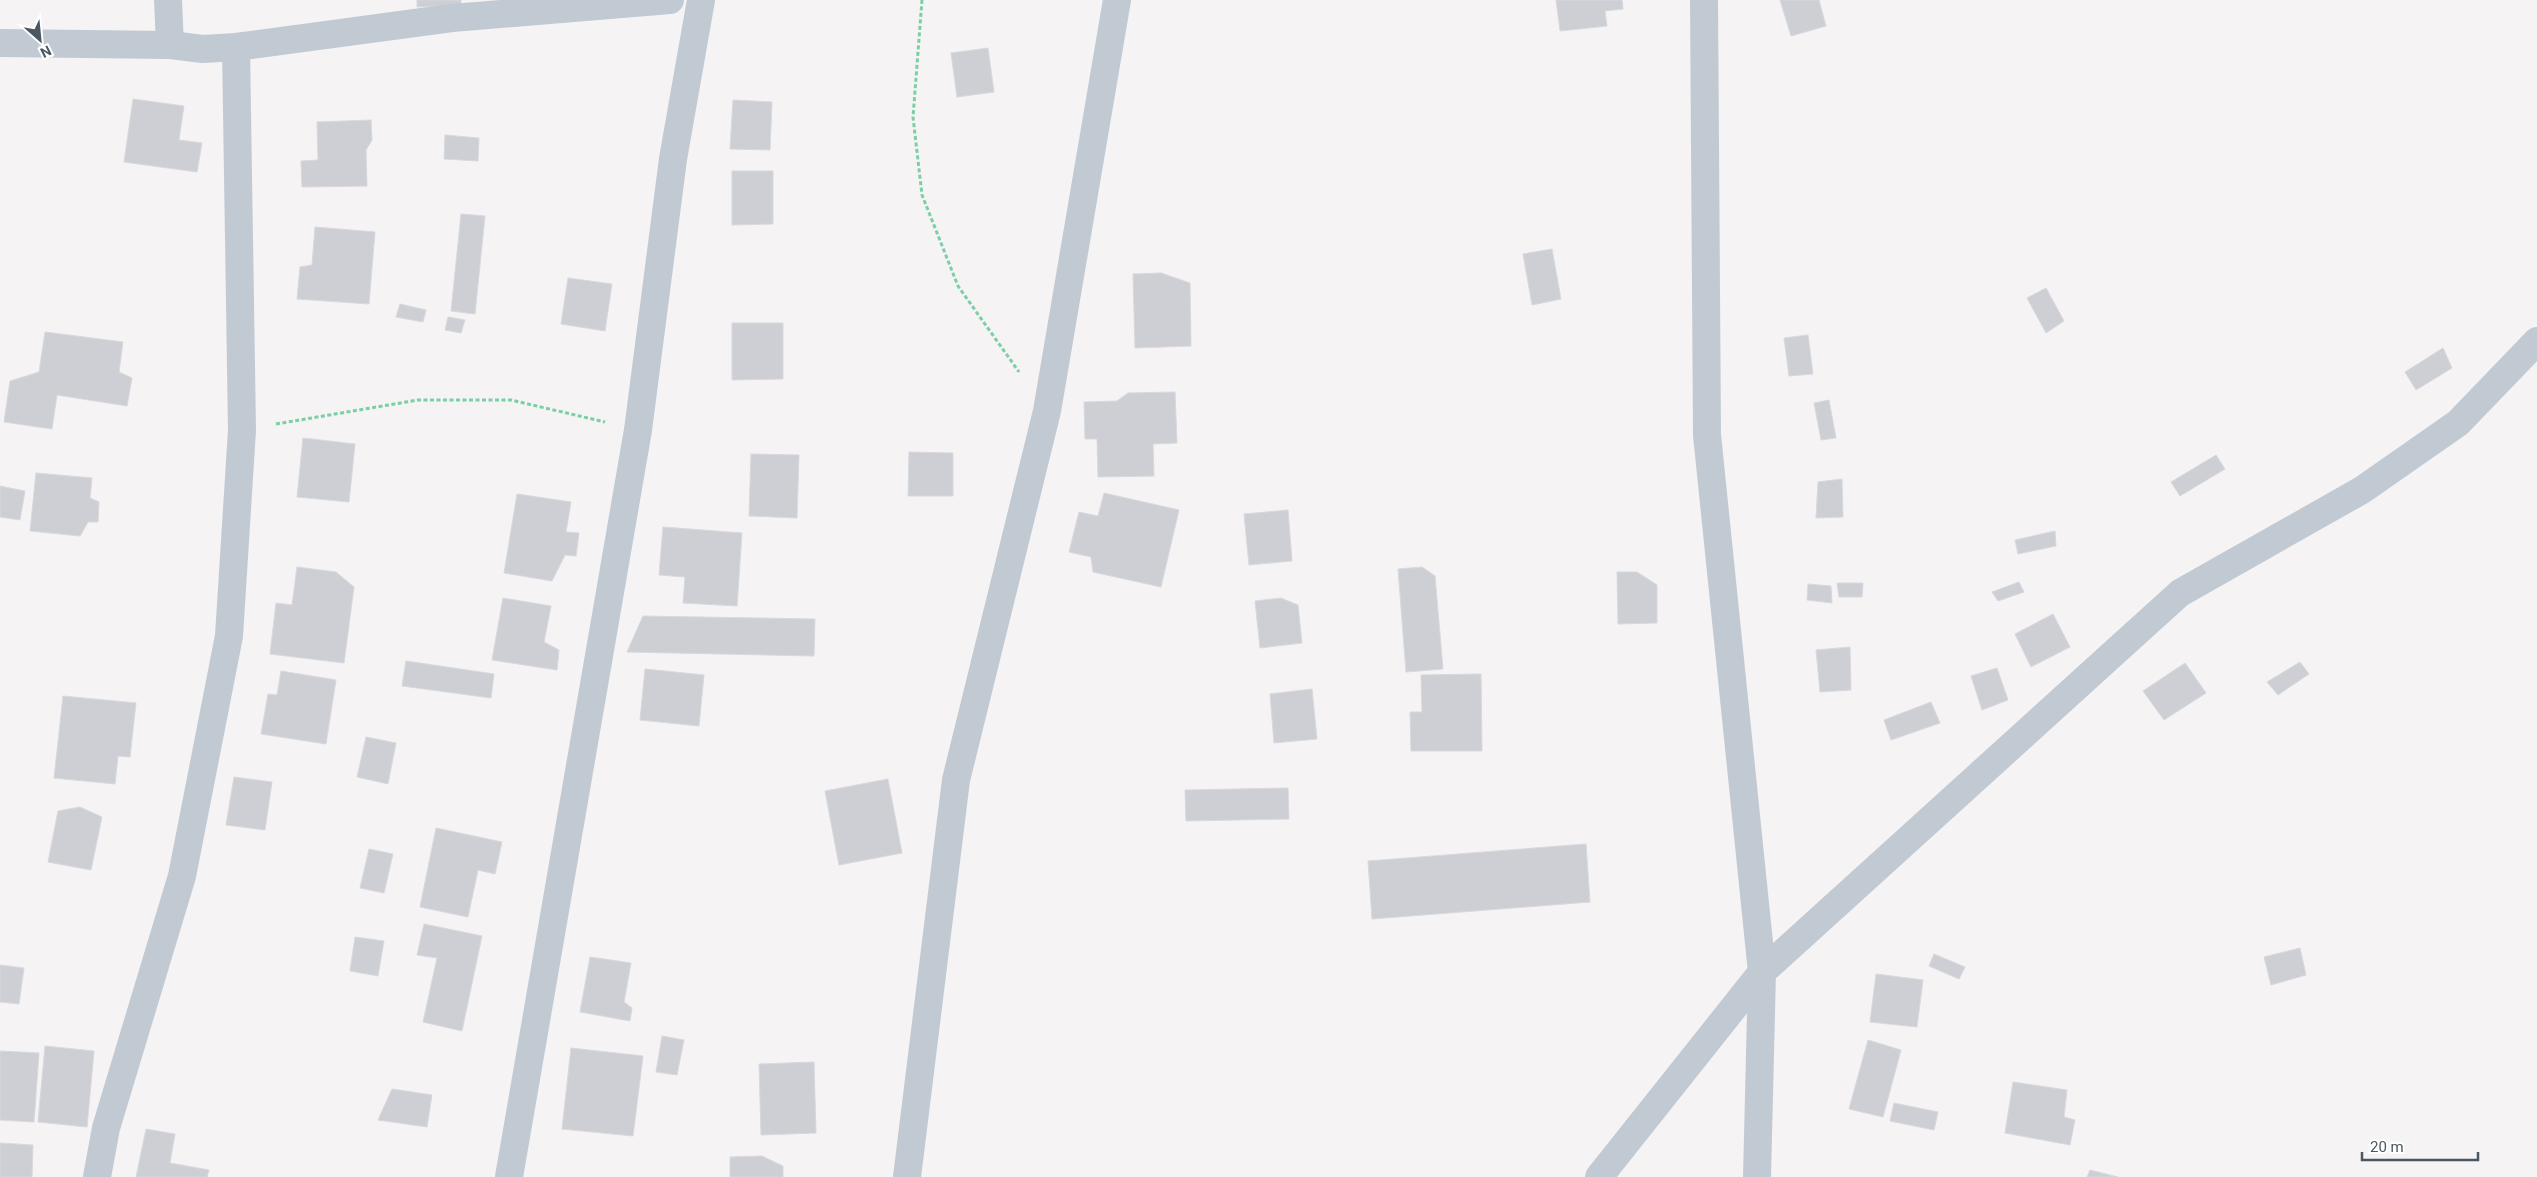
<svg xmlns="http://www.w3.org/2000/svg" width="2537" height="1177" viewBox="0 0 2537 1177" font-family="Roboto,sans-serif">
	<style>
		.building { fill: #cdcfd5; stroke: #d7d9de }
		.lines { fill: none; stroke-linecap: round; stroke-linejoin: round }
		.path { stroke: #7ad0a6; stroke-width: 3; stroke-dasharray: 4 2.5; stroke-linecap: butt }
		.street { stroke: #c1cad2; stroke-width: 28 }
	</style>
	<rect width="100%" height="100%" fill="#f5f3f3"/>
	<g class="building">
		<polygon points="417,0 461,0 461,5 417,7"/>
		<polygon points="1556,0 1622,0 1623,9 1605,11 1607,26 1560,31"/>
		<polygon points="1780,0 1819,0 1826,26 1791,36"/>
		<polygon points="988,48 994,92 957,97 951,53"/>
		<polygon points="133,99 184,106 179,140 202,143 197,172 124,162"/>
		<polygon points="733,100 772,102 770,150 730,149"/>
		<polygon points="371,120 372,140 366,150 367,186 302,187 301,161 318,160 317,122"/>
		<polygon points="445,135 479,138 478,161 444,159"/>
		<polygon points="732,171 773,171 773,224 732,225"/>
		<polygon points="461,214 485,216 475,314 451,311"/>
		<polygon points="315,227 375,232 369,304 297,299 300,267 312,265"/>
		<polygon points="1552,249 1561,299 1532,305 1523,254"/>
		<polygon points="1161,273 1190,283 1191,346 1135,348 1133,274"/>
		<polygon points="568,278 612,284 605,331 561,324"/>
		<polygon points="2046,288 2064,321 2046,333 2027,298"/>
		<polygon points="400,304 426,310 423,322 396,317"/>
		<polygon points="448,317 465,320 461,333 445,330"/>
		<polygon points="732,323 783,323 783,379 732,380"/>
		<polygon points="45,332 123,342 119,372 132,378 127,406 57,395 52,429 4,422 10,381 39,372"/>
		<polygon points="1808,335 1813,374 1789,376 1784,338"/>
		<polygon points="2443,348 2452,368 2416,390 2405,372"/>
		<polygon points="1175,392 1177,443 1153,444 1154,476 1098,477 1097,439 1085,439 1084,402 1117,401 1128,393"/>
		<polygon points="1829,400 1836,438 1821,440 1814,403"/>
		<polygon points="303,438 355,444 349,502 297,497"/>
		<polygon points="909,452 953,453 953,496 908,496"/>
		<polygon points="751,454 799,455 797,518 749,516"/>
		<polygon points="2216,455 2225,469 2180,496 2171,482"/>
		<polygon points="36,473 92,478 90,498 99,502 98,522 88,522 80,536 30,531"/>
		<polygon points="1842,479 1843,517 1816,518 1818,482"/>
		<polygon points="0,486 25,491 20,520 0,517"/>
		<polygon points="1104,493 1179,510 1161,587 1093,572 1091,557 1069,552 1079,512 1098,516"/>
		<polygon points="517,494 571,502 566,532 579,533 576,556 565,555 552,581 504,573"/>
		<polygon points="1288,510 1292,561 1249,565 1244,514"/>
		<polygon points="663,527 742,533 737,606 683,603 685,577 659,575"/>
		<polygon points="2055,531 2056,546 2018,554 2015,540"/>
		<polygon points="297,567 336,572 354,587 344,663 270,654 276,603 292,605"/>
		<polygon points="1422,567 1435,576 1443,669 1406,672 1398,569"/>
		<polygon points="1617,572 1637,572 1657,585 1657,623 1618,624"/>
		<polygon points="2019,582 2024,592 1998,601 1992,592"/>
		<polygon points="1837,583 1863,583 1862,597 1839,597"/>
		<polygon points="1808,584 1831,586 1832,603 1807,600"/>
		<polygon points="503,598 551,606 544,642 559,650 557,670 492,660"/>
		<polygon points="1281,598 1298,605 1302,643 1260,648 1255,601"/>
		<polygon points="2053,614 2070,647 2031,667 2015,634"/>
		<polygon points="643,616 815,619 814,656 627,652"/>
		<polygon points="1850,647 1851,690 1820,692 1816,650"/>
		<polygon points="406,661 494,674 491,698 402,686"/>
		<polygon points="2300,662 2309,674 2278,695 2267,682"/>
		<polygon points="2185,663 2206,693 2164,720 2143,691"/>
		<polygon points="1997,668 2008,700 1982,710 1971,676"/>
		<polygon points="645,669 704,675 699,726 640,720"/>
		<polygon points="281,671 336,680 326,744 261,734 268,694 277,695"/>
		<polygon points="1481,674 1482,751 1411,751 1410,712 1422,712 1421,675"/>
		<polygon points="1312,689 1317,739 1274,743 1270,694"/>
		<polygon points="63,696 136,703 130,757 118,756 115,784 54,778"/>
		<polygon points="1931,702 1940,723 1891,740 1884,720"/>
		<polygon points="366,737 396,743 388,784 357,777"/>
		<polygon points="234,777 272,782 265,830 226,825"/>
		<polygon points="888,779 902,853 839,865 825,791"/>
		<polygon points="1288,788 1289,819 1186,821 1185,790"/>
		<polygon points="80,807 102,817 91,870 48,862 58,811"/>
		<polygon points="436,828 502,842 495,874 478,870 468,917 420,907"/>
		<polygon points="1586,844 1590,902 1372,919 1368,861"/>
		<polygon points="369,849 393,854 384,893 360,888"/>
		<polygon points="424,924 482,936 462,1031 423,1022 437,958 417,955"/>
		<polygon points="355,937 384,941 378,976 350,971"/>
		<polygon points="2300,948 2306,975 2271,985 2264,957"/>
		<polygon points="1934,954 1965,967 1959,979 1929,966"/>
		<polygon points="590,957 631,963 624,1002 632,1008 630,1021 580,1012"/>
		<polygon points="0,965 24,968 19,1004 0,1002"/>
		<polygon points="1876,974 1923,980 1917,1027 1870,1022"/>
		<polygon points="662,1036 684,1040 677,1075 656,1072"/>
		<polygon points="1868,1040 1901,1050 1883,1117 1849,1109"/>
		<polygon points="45,1046 94,1051 87,1127 38,1122"/>
		<polygon points="571,1048 643,1056 633,1136 562,1129"/>
		<polygon points="0,1051 39,1053 34,1122 0,1120"/>
		<polygon points="814,1062 816,1133 761,1135 759,1064"/>
		<polygon points="2013,1082 2067,1090 2064,1117 2075,1120 2070,1145 2005,1133"/>
		<polygon points="392,1089 432,1095 427,1127 378,1120"/>
		<polygon points="1894,1103 1938,1112 1934,1130 1890,1121"/>
		<polygon points="146,1129 175,1134 170,1163 209,1170 207,1177 136,1177"/>
		<polygon points="0,1143 33,1145 32,1177 0,1177"/>
		<polygon points="762,1156 783,1166 783,1177 730,1177 730,1157"/>
		<polygon points="2090,1170 2118,1177 2087,1177"/>
	</g>
	<g class="lines">
		<g class="path">
			<polyline points="922,0 913,117 922,195 958,286 1019,372"/>
			<polyline points="276,424 418,400 511,400 605,422"/>
		</g>
		<g class="street">
			<polyline points="168,0 170,45"/>
			<polyline points="1704,0 1707,435 1762,972 1757,1177"/>
			<polyline points="0,43 170,45 203,49 236,47 452,18 670,0"/>
			<polyline points="97,1177 106,1128 182,876 229,636 242,430 236,47"/>
			<polyline points="509,1177 638,430 673,159 701,0"/>
			<polyline points="907,1177 956,780 1047,411 1117,0"/>
			<polyline points="1599,1177 1762,972 2180,593 2362,490 2458,423 2537,341"/>
		</g>
	</g>
	<g transform="translate(40 40) rotate(153)" stroke="#ffffff" stroke-width="4" paint-order="stroke">
	<path d="M0-4L9 19L0 12L-9 19Z" fill="#4a5661"/>
	<text y="-8" font-size="14" font-weight="bold" text-anchor="middle" fill="#4a5661">N</text>
	</g>
	<path d="M2362 1152v8h116v-8" fill="none" stroke="#4a5661" stroke-width="2.5"/>
	<text x="2370" y="1152" font-size="15" fill="#4a5661" stroke="#ffffff" stroke-width="4" paint-order="stroke">20 m</text>
</svg>
